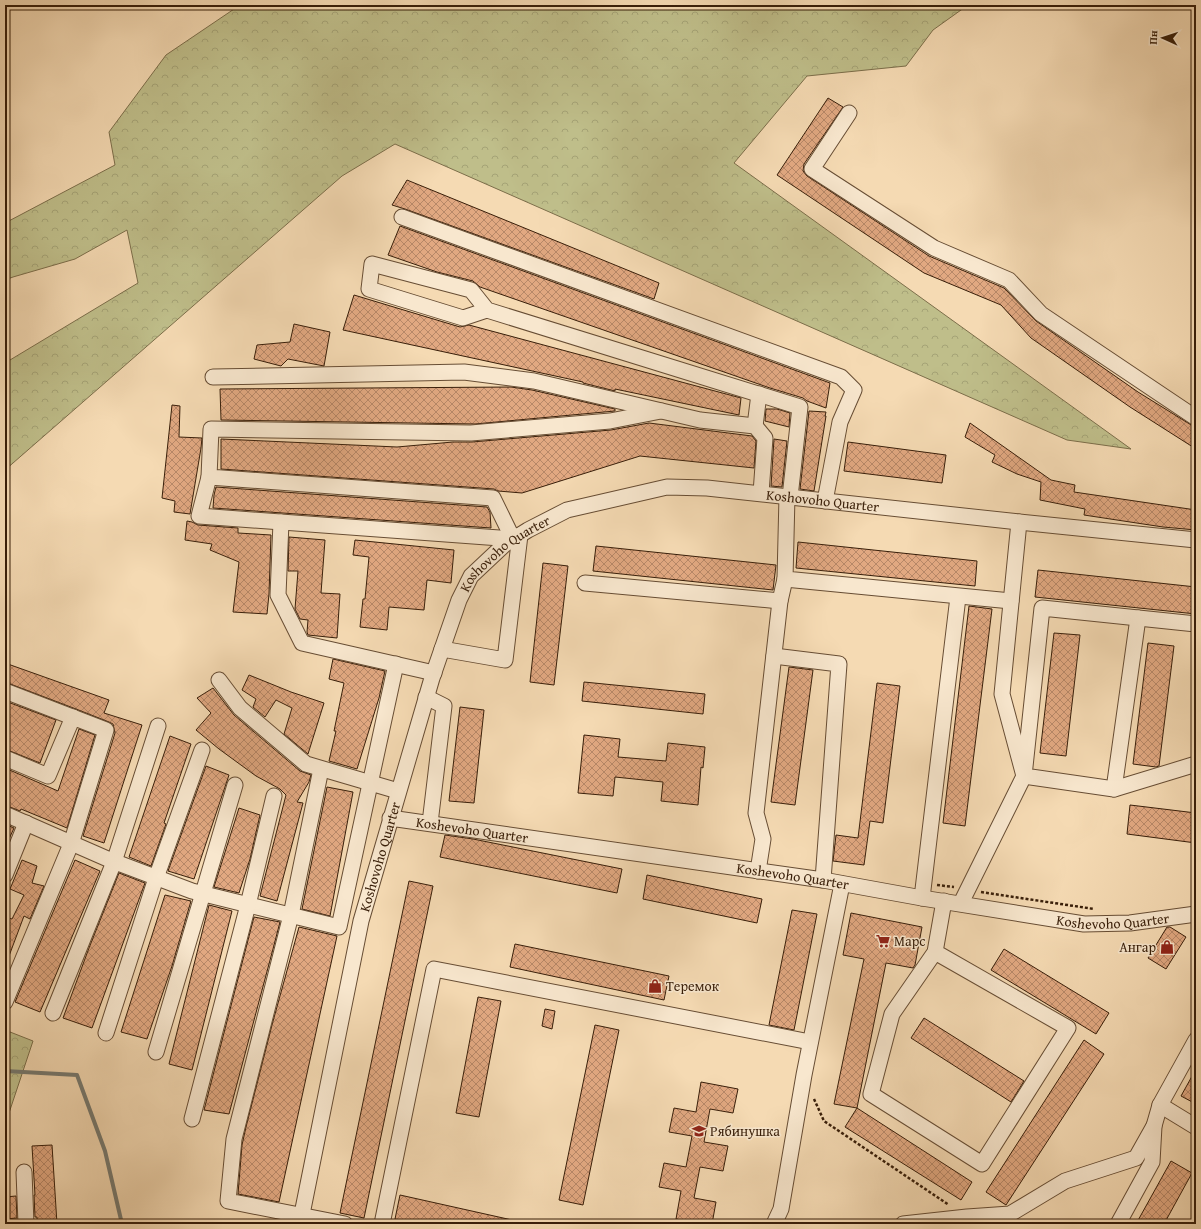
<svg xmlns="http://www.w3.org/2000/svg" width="1201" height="1229" viewBox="0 0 1201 1229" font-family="'Gentium Book Plus',serif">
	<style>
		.forest { fill: url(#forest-crowns); stroke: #7c6e4a }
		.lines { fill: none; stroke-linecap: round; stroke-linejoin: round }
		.stream { stroke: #767a71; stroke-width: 4 }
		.building { fill: url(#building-cross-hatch); stroke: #381e09 }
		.minor-casing { stroke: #674d34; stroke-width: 17 }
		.path { stroke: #381e09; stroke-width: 2.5; stroke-dasharray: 3 2; stroke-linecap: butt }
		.minor { stroke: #f8e7ce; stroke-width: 15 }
		.labels { text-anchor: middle; stroke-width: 3; stroke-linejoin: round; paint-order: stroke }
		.street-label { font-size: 14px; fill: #381e09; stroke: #f8e7ce }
		.poi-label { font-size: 14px; fill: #381e09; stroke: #f8e7ce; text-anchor: start }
	</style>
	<defs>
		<pattern id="forest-crowns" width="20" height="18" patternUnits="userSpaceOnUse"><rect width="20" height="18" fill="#bfbe8a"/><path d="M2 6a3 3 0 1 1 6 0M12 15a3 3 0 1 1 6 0" fill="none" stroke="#a5a376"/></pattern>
		<pattern id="building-cross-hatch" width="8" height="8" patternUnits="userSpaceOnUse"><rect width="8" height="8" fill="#e1a881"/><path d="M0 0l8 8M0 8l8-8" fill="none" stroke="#b78868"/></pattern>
	</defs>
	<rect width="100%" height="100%" fill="#f5dab3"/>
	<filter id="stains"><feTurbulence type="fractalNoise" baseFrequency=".005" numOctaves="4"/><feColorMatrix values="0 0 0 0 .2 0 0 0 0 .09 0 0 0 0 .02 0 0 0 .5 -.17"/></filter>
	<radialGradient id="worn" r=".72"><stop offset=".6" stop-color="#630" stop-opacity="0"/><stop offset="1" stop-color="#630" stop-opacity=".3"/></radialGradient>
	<g class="forest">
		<polygon points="240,5 968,5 933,30 906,66 807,76 734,163 1131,449 1067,440 395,144 342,176 5,470 5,363 138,283 127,230 75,259 13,277 5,280 5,223 115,165 109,132 166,55"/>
		<polygon points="5,1030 33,1041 5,1125"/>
	</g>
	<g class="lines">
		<polyline class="stream" points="5,1071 77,1075 105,1151 122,1224"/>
	</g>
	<g class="building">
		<polygon points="828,98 843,107 804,164 803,171 807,176 929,256 1004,288 1036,321 1138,392 1196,428 1196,449 1130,407 1031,338 1001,305 924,273 777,175"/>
		<polygon points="407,180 659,283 654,299 405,209 392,205"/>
		<polygon points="400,226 830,383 826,408 807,401 803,398 770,388 480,287 473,281 437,272 388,255"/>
		<polygon points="354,295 460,327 469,325 741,398 739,415 615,389 615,391 583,383 583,382 343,330"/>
		<polygon points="294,324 330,332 324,366 288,359 281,366 254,359 257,345 290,342"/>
		<polygon points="511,387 532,390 615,409 615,411 475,424 221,420 220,389"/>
		<polygon points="172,405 180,406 179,437 202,438 201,448 190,514 174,512 175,501 162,498"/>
		<polygon points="766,409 777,409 790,413 789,427 765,421"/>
		<polygon points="809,411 826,412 825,416 826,416 814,491 800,489"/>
		<polygon points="649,423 752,436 756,441 754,468 640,456 522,493 498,491 494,489 221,469 221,439 397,447 453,442 472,442 611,430"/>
		<polygon points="970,423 1051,480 1075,485 1074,492 1196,510 1196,530 1163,527 1084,515 1085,509 1040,500 1041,482 1017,474 992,462 995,455 965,437"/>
		<polygon points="774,439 787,441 782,487 771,486"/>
		<polygon points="848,442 946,455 942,483 844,471"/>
		<polygon points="216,487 487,507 490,512 491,528 213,508 214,495"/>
		<polygon points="187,521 192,522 198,525 238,528 238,533 271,535 269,594 267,614 233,612 239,562 210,550 212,544 185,540"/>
		<polygon points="289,537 325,540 321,593 340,594 337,638 308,635 307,632 308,620 300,619 295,609 298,571 288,571"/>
		<polygon points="355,540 454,550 451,583 427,580 424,610 389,607 387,630 360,627 363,599 365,599 369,557 353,555"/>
		<polygon points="798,542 977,561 975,586 796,568"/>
		<polygon points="596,546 776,565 773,590 593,571"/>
		<polygon points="543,563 568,566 554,685 530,682"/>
		<polygon points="1038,570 1196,587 1196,614 1035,597"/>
		<polygon points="969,606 992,609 965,826 943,823"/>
		<polygon points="1054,633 1080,635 1066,756 1040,753"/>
		<polygon points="1148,643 1174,646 1159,766 1156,767 1133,764"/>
		<polygon points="333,659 385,671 379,698 357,769 329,761 336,731 334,731 344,683 329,679"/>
		<polygon points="5,663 109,700 104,713 142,725 104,843 83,836 115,733 113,724 109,722 76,709 5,682"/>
		<polygon points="789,667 813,670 795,805 771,802"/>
		<polygon points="249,675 291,692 324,703 308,754 284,734 292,708 276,700 265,717 253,707 256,699 242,690"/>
		<polygon points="584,682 705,694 703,714 582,701"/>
		<polygon points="877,683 900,686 883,823 870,821 864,865 833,861 836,835 858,838"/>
		<polygon points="213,688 234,715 300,771 311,775 309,782 297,802 303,803 277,901 260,896 286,795 280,789 256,776 219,749 196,730 211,713 197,698"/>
		<polygon points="5,701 56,720 40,763 5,749"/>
		<polygon points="460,707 484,710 474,803 449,801"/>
		<polygon points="79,729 95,735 67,828 21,809 20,811 5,805 5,768 58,791"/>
		<polygon points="584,735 620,739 618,757 666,761 668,743 705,747 703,768 701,767 698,805 661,801 663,782 615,777 613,796 578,793"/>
		<polygon points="170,736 191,744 164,823 166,824 151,866 129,857"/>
		<polygon points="206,766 229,775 194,879 168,871"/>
		<polygon points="327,787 353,792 330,916 302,909"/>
		<polygon points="1130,805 1196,813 1196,843 1127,834"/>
		<polygon points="239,808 260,815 250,859 239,893 214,887"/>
		<polygon points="5,824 14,828 5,848"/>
		<polygon points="445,835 473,839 622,869 617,893 440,857"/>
		<polygon points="22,860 37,866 32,883 44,886 30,919 24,916 6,964 5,964 5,917 12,919 24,895 10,889"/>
		<polygon points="75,860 100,871 40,1012 15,1002"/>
		<polygon points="119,873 145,883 92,1028 63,1018 89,948"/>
		<polygon points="647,875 762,899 757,923 643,899"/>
		<polygon points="409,881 433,886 364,1218 340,1213"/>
		<polygon points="165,895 191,901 172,966 147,1039 121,1032"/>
		<polygon points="209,905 232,911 192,1070 169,1064"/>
		<polygon points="792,910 817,914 794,1030 769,1025"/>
		<polygon points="851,913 922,927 915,965 913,968 886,963 857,1108 834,1104 864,959 843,955"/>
		<polygon points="254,917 280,922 273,949 229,1114 204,1110"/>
		<polygon points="299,927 337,936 279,1202 238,1194 242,1145 246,1127 272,1025"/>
		<polygon points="1167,927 1170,927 1186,937 1166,969 1148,958"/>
		<polygon points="515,944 669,976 664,1000 510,967"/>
		<polygon points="1004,949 1109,1013 1096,1034 991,970"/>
		<polygon points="478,997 501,1001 479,1117 456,1113"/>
		<polygon points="545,1009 555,1011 552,1029 542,1026"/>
		<polygon points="924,1018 1024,1081 1011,1102 911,1038"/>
		<polygon points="595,1025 619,1030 583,1205 559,1200"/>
		<polygon points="1084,1040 1104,1054 1006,1205 986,1192"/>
		<polygon points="1196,1069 1196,1104 1181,1096"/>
		<polygon points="701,1082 738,1089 733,1113 710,1109 704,1142 728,1146 723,1171 700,1167 694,1198 716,1202 712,1224 702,1224 676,1219 681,1191 659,1187 664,1163 686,1167 692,1136 669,1132 674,1108 696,1112"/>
		<polygon points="857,1108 972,1182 961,1200 845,1127"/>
		<polygon points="52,1145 57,1224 37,1224 37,1217 35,1217 34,1195 35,1195 32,1146"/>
		<polygon points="1171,1161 1192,1173 1164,1224 1136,1224"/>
		<polygon points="400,1195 512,1220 512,1224 416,1224 395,1219"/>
		<polygon points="16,1196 17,1218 5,1219 5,1197"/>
	</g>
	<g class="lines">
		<defs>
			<g id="minor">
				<polyline points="849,113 812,169 934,248 1009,280 1041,314 1196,418"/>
				<polyline points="402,217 841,377 854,390 840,422 825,501"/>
				<polyline points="487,310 463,318 369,289 372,264 471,290 487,310 800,407 790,497"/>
				<polyline points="213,377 464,372 534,381 700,420 755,426 765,438 761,493"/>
				<polyline points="755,426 759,394"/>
				<polyline points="209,477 199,516 513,539"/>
				<polyline points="787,496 785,579 1011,601"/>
				<polyline points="281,522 278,595 302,643 434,673"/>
				<polyline points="513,539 493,498 209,477 211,429 471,433 610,421 661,411"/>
				<polyline points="585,583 780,601"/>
				<polyline points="1196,624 1042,608 1024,776 1114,789 1196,764"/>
				<polyline points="442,649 505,660 520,535"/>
				<polyline points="774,656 839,664 823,880"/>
				<polyline points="219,680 240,708 306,764 398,791"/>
				<polyline points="5,691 106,730 71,844 5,1002"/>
				<polyline points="426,697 444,706 430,823"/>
				<polyline points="5,758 48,776 73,717"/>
				<polyline points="321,769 291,915 234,1139 228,1201 345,1224"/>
				<polyline points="1114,789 1138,618"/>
				<polyline points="5,814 110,860 192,891 339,927 396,664"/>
				<path id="s1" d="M 390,818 L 823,880 L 922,898 L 1084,924 L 1130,923 L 1196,914"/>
				<polyline points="758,871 763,839 756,813 780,601 785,579"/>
				<polyline points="5,875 26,823"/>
				<polyline points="922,898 958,597"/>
				<polyline points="961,903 1024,776 1002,694 1019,522"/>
				<polyline points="935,952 1068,1028 982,1164 871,1094 892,1014 935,952 944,901"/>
				<polyline points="53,1013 114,862 158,726"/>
				<polyline points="106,1033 156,878 202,750"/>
				<polyline points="156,1052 235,785"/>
				<polyline points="1160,1105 1196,1127"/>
				<polyline points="192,1119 248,905 274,796"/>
				<polyline points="24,1172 26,1224"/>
				<path id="s2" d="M 300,1224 L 361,921 L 432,678 L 459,600 L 471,576 L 504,545 L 528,530 L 567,510 L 667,487 L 707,488 L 1019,522 L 1196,540"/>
				<polyline points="382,1224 434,969 810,1042"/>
				<polyline points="774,1224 781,1209 804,1075 842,884"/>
				<polyline points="903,1224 967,1217 1010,1214 1065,1181 1136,1158 1154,1126"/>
				<polyline points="1118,1224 1152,1162 1154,1126 1160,1105 1196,1040"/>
			</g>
		</defs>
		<use href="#minor" class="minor-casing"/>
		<g class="path">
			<polyline points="937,885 954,887"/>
			<polyline points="981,892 1094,909"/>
			<polyline points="814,1099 824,1121 949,1205"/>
		</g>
		<use href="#minor" class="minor"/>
	</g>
	<defs>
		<symbol id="supermarket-bare" viewBox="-9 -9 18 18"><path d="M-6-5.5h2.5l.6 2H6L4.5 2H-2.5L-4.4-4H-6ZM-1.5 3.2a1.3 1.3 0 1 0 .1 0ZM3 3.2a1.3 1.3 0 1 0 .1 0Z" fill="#8f2418" stroke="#f8e7ce" stroke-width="2.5" paint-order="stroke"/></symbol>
		<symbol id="shop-bare" viewBox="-9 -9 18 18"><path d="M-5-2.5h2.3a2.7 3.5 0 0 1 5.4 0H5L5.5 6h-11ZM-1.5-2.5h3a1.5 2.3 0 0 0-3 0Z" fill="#8f2418" stroke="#f8e7ce" stroke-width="2.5" paint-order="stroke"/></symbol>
		<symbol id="school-bare" viewBox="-9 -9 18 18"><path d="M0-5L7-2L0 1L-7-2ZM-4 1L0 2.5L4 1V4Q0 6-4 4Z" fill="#8f2418" stroke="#f8e7ce" stroke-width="2.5" paint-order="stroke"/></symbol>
	</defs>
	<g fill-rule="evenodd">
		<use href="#supermarket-bare" x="873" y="931" width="20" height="20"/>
		<use href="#shop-bare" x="1157" y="937" width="20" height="20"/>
		<use href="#shop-bare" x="645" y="976" width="20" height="20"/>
		<use href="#school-bare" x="689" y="1121" width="20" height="20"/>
	</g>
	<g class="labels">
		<g class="street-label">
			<text dy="5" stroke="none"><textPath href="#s2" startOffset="1048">Koshovoho Quarter</textPath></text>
			<text dy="5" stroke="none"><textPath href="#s2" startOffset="712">Koshovoho Quarter</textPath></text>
			<text dy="5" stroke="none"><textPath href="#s1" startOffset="83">Koshevoho Quarter</textPath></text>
			<text dy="5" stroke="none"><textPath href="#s2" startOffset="376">Koshovoho Quarter</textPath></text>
			<text dy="5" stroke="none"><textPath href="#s1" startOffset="407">Koshevoho Quarter</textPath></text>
			<text dy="5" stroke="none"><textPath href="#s1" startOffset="731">Koshevoho Quarter</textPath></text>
		</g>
		<g class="poi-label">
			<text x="894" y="946">Марс</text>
			<text x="1156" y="952" text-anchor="end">Ангар</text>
			<text x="666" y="991">Теремок</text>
			<text x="710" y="1136">Рябинушка</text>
		</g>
	</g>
	<rect width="1201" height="1229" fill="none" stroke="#f5dab3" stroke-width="20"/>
	<rect x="6" y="6" width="1189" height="1217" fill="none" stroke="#381e09" stroke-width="2"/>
	<rect x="10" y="10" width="1181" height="1209" fill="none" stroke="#381e09"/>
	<g transform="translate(1163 38) rotate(273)" stroke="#f8e7ce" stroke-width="3" paint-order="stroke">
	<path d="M0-3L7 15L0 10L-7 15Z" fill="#381e09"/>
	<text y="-6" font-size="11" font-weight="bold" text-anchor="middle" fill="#381e09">Пн</text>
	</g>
	<rect width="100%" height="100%" filter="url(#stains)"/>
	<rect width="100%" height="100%" fill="url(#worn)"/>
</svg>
